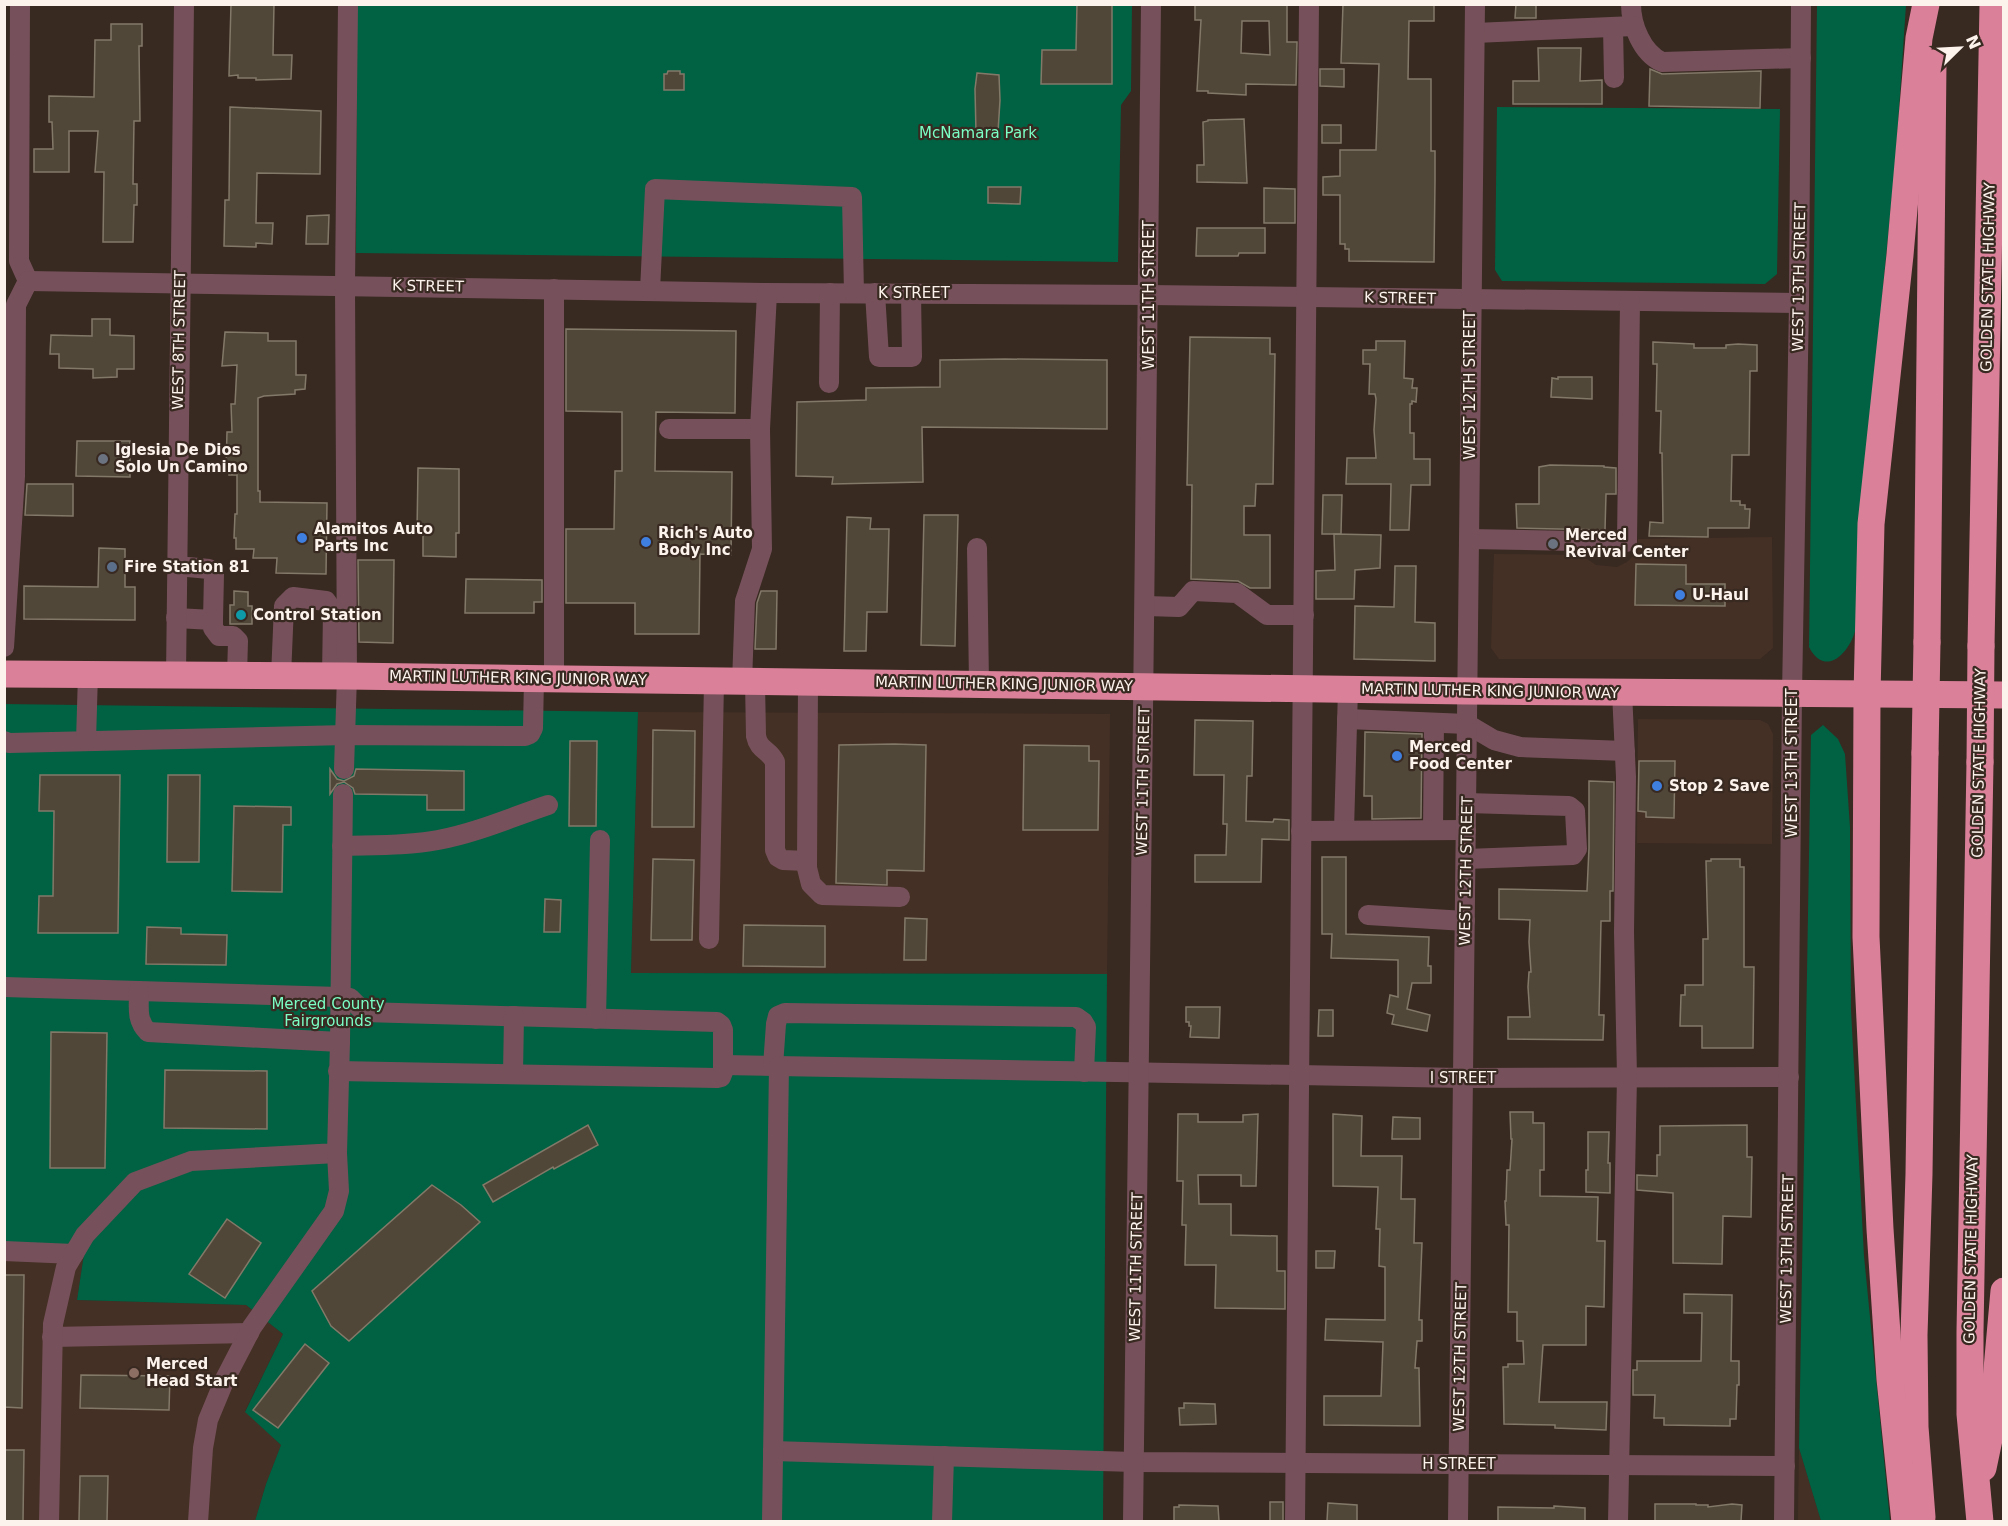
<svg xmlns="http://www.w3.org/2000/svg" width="2008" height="1526" viewBox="0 0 2008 1526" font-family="'DejaVu Sans',sans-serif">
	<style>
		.built { fill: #453025 }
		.green { fill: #006242 }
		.building { fill: #514739; stroke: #837969; stroke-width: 1.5; fill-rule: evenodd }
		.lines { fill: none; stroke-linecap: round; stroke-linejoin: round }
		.minor { stroke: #76515b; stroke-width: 20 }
		.highway { stroke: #da8099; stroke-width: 27 }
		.highway-bridge { stroke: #da8099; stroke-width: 27 }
		.worship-dot { fill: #6b7280; stroke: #382921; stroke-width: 2 }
		.shop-dot { fill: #3f7fe0; stroke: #382921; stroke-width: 2 }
		.service-dot { fill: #5c6f8a; stroke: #382921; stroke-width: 2 }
		.culture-dot { fill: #0f9aa8; stroke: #382921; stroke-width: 2 }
		.education-dot { fill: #8d6e63; stroke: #382921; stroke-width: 2 }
		.labels { text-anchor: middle; stroke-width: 4.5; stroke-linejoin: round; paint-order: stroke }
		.park-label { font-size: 15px; fill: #7bffc5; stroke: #382921 }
		.street-label { font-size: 15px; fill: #fdf3ed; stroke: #382921 }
		.poi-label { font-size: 15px; font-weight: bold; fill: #fdf3ed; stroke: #382921; text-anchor: start }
	</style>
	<rect width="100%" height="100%" fill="#382921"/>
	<g class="built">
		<polygon points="1772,537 1773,648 1760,659 1499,659 1491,648 1494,554 1581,555 1596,565 1617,567 1627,562 1635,554 1638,539"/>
		<polygon points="638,712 1110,714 1107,974 631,973"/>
		<polygon points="1638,719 1760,720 1768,724 1773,734 1772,844 1637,843"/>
		<polygon points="5,1253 84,1254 77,1300 246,1305 283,1334 245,1411 281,1445 266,1484 255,1521 5,1522"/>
		<polygon points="1799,1448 1821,1521 1798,1521"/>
	</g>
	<g class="green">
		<polygon points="357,5 1132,5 1131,91 1121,105 1118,262 356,253"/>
		<path d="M 1817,5 L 1906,5 L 1896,154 L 1860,525 L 1856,627 C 1852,650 1826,680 1809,647 Z"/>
		<polygon points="1497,107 1780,109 1777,274 1765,284 1502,281 1495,270"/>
		<polygon points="4,704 638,712 631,973 1107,974 1103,1521 255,1521 266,1484 281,1445 245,1412 283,1334 246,1305 77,1300 84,1254 5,1249"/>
		<polygon points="1823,725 1838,739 1845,754 1850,827 1851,1010 1864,1256 1890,1521 1821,1521 1799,1448 1811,735"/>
	</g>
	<g class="building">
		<polygon points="231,4 274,4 273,55 292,55 291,79 256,80 256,78 238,78 238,75 229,76"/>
		<polygon points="1077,4 1112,4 1112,84 1041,84 1042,50 1076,50"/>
		<path d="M 1195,4 L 1287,4 L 1287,42 L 1297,42 L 1296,85 L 1246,84 L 1246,95 L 1208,93 L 1208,91 L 1197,91 L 1201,20 L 1195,20 ZM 1242,21 L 1269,21 L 1270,55 L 1241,53 Z"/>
		<polygon points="1343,4 1434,4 1434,21 1409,21 1408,79 1431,79 1431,151 1435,151 1435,181 1434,262 1349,261 1349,249 1345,249 1345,244 1340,244 1340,195 1323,195 1323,177 1340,176 1340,150 1376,150 1379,64 1341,63"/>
		<polygon points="1516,4 1536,4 1536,18 1515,18"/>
		<polygon points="111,24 142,24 142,46 139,46 140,121 134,121 133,184 137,184 137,205 134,205 133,242 103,242 104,172 95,172 98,131 69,131 69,172 34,172 34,149 53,149 52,122 49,122 49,96 94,97 95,40 111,40"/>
		<polygon points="1538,48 1581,48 1580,81 1602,80 1602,104 1513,104 1513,81 1539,81"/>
		<polygon points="1320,69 1344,69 1344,87 1320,86"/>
		<polygon points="1650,69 1662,74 1761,71 1760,108 1649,106"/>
		<polygon points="668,71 680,71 680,74 684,74 684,90 664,90 664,74 667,74"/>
		<polygon points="977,73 999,75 1000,100 998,132 976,133 975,89"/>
		<polygon points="230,107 321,111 320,174 257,173 256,223 273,223 272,244 256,243 256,247 224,246 225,200 229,200"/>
		<polygon points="1244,119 1247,183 1197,182 1197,165 1204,165 1203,122 1208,121 1208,120"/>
		<rect x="1322" y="125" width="19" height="18"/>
		<polygon points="988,187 1021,187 1020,204 988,203"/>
		<polygon points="1264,188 1295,189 1295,223 1264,223"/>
		<polygon points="329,215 328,244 306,244 307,216"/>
		<polygon points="1197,228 1265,228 1265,253 1239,253 1238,256 1196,256"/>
		<polygon points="92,319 110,319 110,335 134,336 134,369 117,369 117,377 93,378 93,369 59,368 59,354 50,354 51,335 92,336"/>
		<polygon points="566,329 736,331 735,413 656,412 655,471 732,472 731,555 700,554 699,634 635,634 635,603 566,603 566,529 614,529 615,471 622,471 622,412 566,411"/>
		<polygon points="225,332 268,333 268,341 296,341 296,375 306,375 305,389 295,390 295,394 264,396 258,398 258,491 260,491 260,502 327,503 326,574 276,573 277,558 253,558 254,549 236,549 236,538 234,538 235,514 237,514 237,475 229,475 229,468 226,468 227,432 232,432 231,404 235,404 237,365 222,366"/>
		<polygon points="1190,337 1270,338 1270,354 1275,354 1273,484 1256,484 1255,506 1244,506 1244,535 1270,535 1270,588 1250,588 1238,581 1191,579 1192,485 1187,485"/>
		<polygon points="1376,341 1405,341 1404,378 1413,379 1412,388 1417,388 1416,402 1412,401 1412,404 1410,404 1410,433 1414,433 1414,459 1430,459 1430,485 1411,485 1409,530 1390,530 1391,484 1346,484 1347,458 1376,458 1374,430 1376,399 1375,394 1369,394 1370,364 1363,364 1363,350 1376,350"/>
		<polygon points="1653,342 1694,344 1694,348 1726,348 1726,345 1738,344 1757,345 1757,371 1750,371 1749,455 1732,455 1731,501 1740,501 1740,505 1745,505 1745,509 1750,509 1749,528 1708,528 1708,537 1649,536 1650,522 1663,523 1662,453 1660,453 1661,411 1656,411 1657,364 1653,364"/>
		<polygon points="1005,359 1107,360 1107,429 922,427 923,482 832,484 833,477 796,476 797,402 866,400 866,388 940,387 940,360"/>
		<polygon points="1558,377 1592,377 1592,399 1551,397 1552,378 1558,379"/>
		<polygon points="77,441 130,441 130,477 76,476"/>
		<polygon points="1550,465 1604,466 1604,467 1616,468 1616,494 1606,494 1605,530 1517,528 1516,504 1539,504 1539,467"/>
		<polygon points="418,468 459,469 459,533 456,533 456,557 423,556 423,533 417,532"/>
		<polygon points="27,484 73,484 73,516 25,515"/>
		<polygon points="1323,495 1342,495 1341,534 1322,534"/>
		<polygon points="924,515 958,515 955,646 921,645"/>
		<polygon points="847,517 871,518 870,529 889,529 887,612 867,612 866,651 844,651"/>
		<polygon points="1334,534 1381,535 1380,568 1355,570 1354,599 1316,599 1316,571 1335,570"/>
		<polygon points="99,548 125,549 125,587 135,587 135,620 24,619 24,586 98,587"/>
		<polygon points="358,560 394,560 393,643 359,642"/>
		<polygon points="1636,564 1686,565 1686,584 1725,584 1725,606 1635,605"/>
		<polygon points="1395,566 1416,566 1415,622 1435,623 1435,661 1354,659 1355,606 1394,607"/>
		<polygon points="466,579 542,580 542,602 534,602 534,613 465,613"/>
		<polygon points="234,591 248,592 248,606 252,606 252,624 230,624 230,605 234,605"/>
		<polygon points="761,591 777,591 776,649 755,649 757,603"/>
		<polygon points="1195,720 1253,721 1252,776 1247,776 1246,821 1273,822 1274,819 1289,820 1289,840 1262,839 1261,882 1195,882 1195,855 1226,855 1227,824 1223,824 1224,775 1194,775"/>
		<polygon points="653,730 695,731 694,827 652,827"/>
		<polygon points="1365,732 1422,734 1421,818 1372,819 1372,796 1364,796"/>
		<polygon points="570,741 597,741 596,826 569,826"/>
		<polygon points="894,744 926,745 924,871 887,870 887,885 836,883 839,745"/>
		<polygon points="1024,745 1089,746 1089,761 1099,761 1098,830 1023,830"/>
		<polygon points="1639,761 1675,761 1674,818 1646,817 1646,812 1638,811"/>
		<polygon points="330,769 337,779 344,781 354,776 356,769 464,771 464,810 427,810 427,795 355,794 353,788 344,782 337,784 330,794"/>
		<polygon points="40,775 120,775 118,933 38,933 39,896 53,896 54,811 39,811"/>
		<polygon points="168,775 200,775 199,862 167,862"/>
		<polygon points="1589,781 1614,782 1613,891 1610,891 1610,921 1601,921 1599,1015 1604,1015 1603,1040 1508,1039 1508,1017 1530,1017 1528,987 1529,972 1531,972 1529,942 1530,920 1499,919 1499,889 1587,891 1589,848"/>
		<polygon points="234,806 291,807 291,825 283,825 282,892 232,891"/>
		<polygon points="1322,857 1346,857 1346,934 1429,937 1428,966 1431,966 1431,983 1412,983 1407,1009 1430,1015 1427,1031 1392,1024 1394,1015 1387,1013 1390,995 1398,997 1398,960 1331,958 1332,934 1322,934"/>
		<polygon points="653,859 694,860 692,940 651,940"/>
		<polygon points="1711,859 1740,859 1740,867 1744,867 1744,967 1754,967 1753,1048 1702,1048 1702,1026 1680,1026 1681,995 1685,995 1685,985 1703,985 1703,939 1708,939 1706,861 1711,861"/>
		<polygon points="545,899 561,900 560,932 544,932"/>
		<polygon points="905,918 927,919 926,960 904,960"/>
		<polygon points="744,925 825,926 825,967 743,966"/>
		<polygon points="147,927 181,928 181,934 227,935 226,965 146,964"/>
		<polygon points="1186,1007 1220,1007 1219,1038 1190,1037 1191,1026 1189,1026 1189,1022 1186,1022"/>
		<polygon points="1319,1010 1333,1010 1333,1036 1318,1036"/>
		<polygon points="51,1032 107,1033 105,1168 50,1168"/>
		<polygon points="165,1070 267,1071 267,1129 164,1128"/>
		<polygon points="1510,1112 1533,1112 1533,1123 1544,1123 1544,1170 1540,1170 1540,1196 1598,1197 1597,1241 1605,1241 1604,1307 1586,1306 1586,1345 1543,1345 1539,1402 1607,1402 1606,1430 1555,1428 1555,1425 1504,1424 1503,1367 1508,1367 1508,1364 1524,1364 1523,1341 1517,1341 1517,1312 1508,1312 1509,1225 1506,1225 1505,1201 1506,1201 1507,1170 1510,1170 1512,1139 1511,1139"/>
		<polygon points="1178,1114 1198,1114 1198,1122 1243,1122 1243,1115 1258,1114 1256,1186 1241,1186 1241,1175 1198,1175 1199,1204 1231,1204 1231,1235 1277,1236 1277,1271 1285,1271 1285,1309 1215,1308 1216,1265 1185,1265 1186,1225 1182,1225 1183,1181 1177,1181"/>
		<polygon points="1333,1114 1362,1116 1361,1156 1402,1156 1401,1199 1415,1199 1414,1243 1422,1243 1419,1320 1422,1320 1422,1341 1417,1341 1415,1368 1419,1368 1420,1426 1324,1425 1324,1396 1381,1396 1383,1342 1325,1340 1326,1319 1385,1320 1385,1267 1379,1266 1380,1229 1376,1229 1378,1187 1333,1186"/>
		<polygon points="1393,1117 1420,1118 1420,1139 1392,1139"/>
		<polygon points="588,1125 598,1145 554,1169 553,1167 493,1202 483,1185"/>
		<polygon points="1747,1125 1747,1157 1752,1157 1751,1217 1723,1216 1722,1264 1673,1263 1673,1193 1637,1190 1637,1175 1657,1176 1657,1155 1660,1155 1660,1126"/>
		<polygon points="1588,1132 1609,1132 1608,1163 1610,1163 1610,1193 1586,1192 1586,1170 1588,1170"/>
		<polygon points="432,1185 461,1205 480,1222 349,1341 331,1326 312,1291"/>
		<polygon points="227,1219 261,1243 225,1298 189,1274"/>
		<polygon points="1316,1251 1335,1251 1334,1268 1316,1268"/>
		<polygon points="4,1275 24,1275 22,1408 4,1407"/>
		<polygon points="1684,1294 1732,1295 1731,1361 1739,1361 1739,1385 1737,1385 1736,1419 1730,1419 1730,1426 1664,1425 1664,1418 1654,1418 1655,1395 1633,1395 1633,1370 1637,1370 1637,1361 1701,1361 1702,1313 1684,1313"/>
		<polygon points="305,1344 329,1363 278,1428 253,1410"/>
		<polygon points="81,1375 170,1376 169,1410 80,1408"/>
		<polygon points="1184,1403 1215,1404 1216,1424 1180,1425 1179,1408 1184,1408"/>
		<polygon points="4,1450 24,1450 23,1521 4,1521"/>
		<polygon points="80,1476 108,1476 107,1521 79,1521"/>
		<rect x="1270" y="1502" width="13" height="19"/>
		<polygon points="1328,1503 1357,1505 1357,1521 1327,1521"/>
		<polygon points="1655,1504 1696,1504 1696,1505 1708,1505 1708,1507 1732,1504 1742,1505 1741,1521 1655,1521"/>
		<polygon points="1179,1505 1218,1506 1219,1521 1174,1521 1174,1507 1179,1507"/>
		<polygon points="1554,1506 1585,1508 1585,1521 1498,1521 1498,1507 1554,1508"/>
	</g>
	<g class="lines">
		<g class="minor">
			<polyline points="20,4 19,261 28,281"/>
			<path d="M 1631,4 C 1631,25 1642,53 1662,62 L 1801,58"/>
			<polyline points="1613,27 1614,78"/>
			<polyline points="1475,33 1634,26"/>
			<polyline points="28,281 767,293 1149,295 1799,303"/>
			<polyline points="650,290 655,189 852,197 854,293"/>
			<polyline points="875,293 879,357 912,357 911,293"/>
			<polyline points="829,383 830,293"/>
			<polyline points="669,429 760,429 767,293"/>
			<polyline points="1469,539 1627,542 1630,301"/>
			<polyline points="977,548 979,684"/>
			<polyline points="1146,606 1179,607 1193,591 1237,593 1267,615 1304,615"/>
			<polyline points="176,618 213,620 214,574 209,569 177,566"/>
			<polyline points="213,620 213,628 219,636 233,636 238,641 237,676"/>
			<polyline points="4,647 15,476 16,305 28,281"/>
			<polyline points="176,676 184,4"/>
			<polyline points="281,676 284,606 293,597 326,601 333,611 332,676"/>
			<polyline points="554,679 554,289"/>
			<polyline points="742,682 745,601 762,549 760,429"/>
			<path d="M 755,682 L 756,736 C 759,751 769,749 775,762 L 775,850 L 778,857 L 783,860 L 807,861"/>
			<polyline points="808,682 807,868 811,884 822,895 900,897"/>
			<polyline points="1347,719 1467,724 1494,740 1520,747 1625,751"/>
			<polyline points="4,741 9,743 346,735 525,736 530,734 533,728 534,679"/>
			<polyline points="86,741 88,674"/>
			<polyline points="344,769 347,676 345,285 348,4"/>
			<polyline points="1344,830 1348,689"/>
			<polyline points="1433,830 1434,723"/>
			<polyline points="1301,831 1466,830"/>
			<path d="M 342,846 C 374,845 407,846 438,840 C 476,833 512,817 548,805"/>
			<polyline points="1466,859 1573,855 1577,849 1575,811 1569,806 1467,803"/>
			<polyline points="1368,915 1465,921"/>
			<polyline points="709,939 714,682"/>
			<polyline points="4,987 340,997 350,998 364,1012 717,1022 721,1025 723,1030 723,1072 721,1077 717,1078 338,1071"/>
			<path d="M 139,991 C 139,1008 136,1020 148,1032 L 340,1042"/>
			<polyline points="596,1019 600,840"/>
			<polyline points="723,1065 1463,1078 1789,1077"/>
			<polyline points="773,1066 776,1024 778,1016 785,1013 1076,1017 1083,1022 1086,1027 1084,1072"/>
			<polyline points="513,1074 514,1016"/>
			<polyline points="4,1251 74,1254"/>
			<polyline points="52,1337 249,1333"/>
			<polyline points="773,1451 1134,1462 1785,1466"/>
			<polyline points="49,1522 53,1324 66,1267 85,1235 135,1182 191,1161 337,1153 340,1042 343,794"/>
			<polyline points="198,1522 203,1448 208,1420 225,1379 252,1327 334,1211 339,1191 337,1153"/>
			<polyline points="772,1522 779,1066"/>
			<polyline points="942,1522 944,1456"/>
			<path d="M 1133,1522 C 1138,1016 1148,510 1151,4"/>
			<polyline points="1295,1522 1309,4"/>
			<polyline points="1458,1522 1475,4"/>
			<polyline points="1618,1522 1627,1077 1624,932 1626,777 1622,692"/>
			<polyline points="1784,1522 1792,694 1799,303 1801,4"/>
		</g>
		<g class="highway">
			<polyline points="1927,642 1933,63"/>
			<polyline points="1981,646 1993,4"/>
			<polyline points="4,674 347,676 1468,691 2004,695"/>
			<polyline points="1980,762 1970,1332 1970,1414 1980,1522"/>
			<polyline points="1983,1468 1992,1425 2004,1291"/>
			<polyline points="1922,1517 1915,1427 1914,1335 1919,1174 1925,753"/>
			<polyline points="1905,1522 1890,1379 1880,1229 1866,937 1867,695 1871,524 1900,255 1919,38 1926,4"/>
		</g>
		<g class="highway-bridge">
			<polyline points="1925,753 1927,642"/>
			<polyline points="1980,762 1981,646"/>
		</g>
	</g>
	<g class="worship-dot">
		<circle cx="103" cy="459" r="6"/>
		<circle cx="1553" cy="544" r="6"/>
	</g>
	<g class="shop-dot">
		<circle cx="302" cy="538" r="6"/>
		<circle cx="646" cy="542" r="6"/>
		<circle cx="1680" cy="595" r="6"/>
		<circle cx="1397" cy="756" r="6"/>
		<circle cx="1657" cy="786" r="6"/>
	</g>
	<circle class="service-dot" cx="112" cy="567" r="6"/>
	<circle class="culture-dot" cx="241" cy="615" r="6"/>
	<circle class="education-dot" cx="134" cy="1373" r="6"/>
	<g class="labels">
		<g class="park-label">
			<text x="978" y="138">McNamara Park</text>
			<text x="328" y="1009">Merced County<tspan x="328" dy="17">Fairgrounds</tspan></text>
		</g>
		<g class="street-label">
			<text transform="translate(1799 277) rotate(-89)" y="5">WEST 13TH STREET</text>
			<text transform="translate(1988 277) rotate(-89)" y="5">GOLDEN STATE HIGHWAY</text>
			<text transform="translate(428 286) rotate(1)" y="5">K STREET</text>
			<text x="914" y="298">K STREET</text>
			<text transform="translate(1149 295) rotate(-90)" y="5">WEST 11TH STREET</text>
			<text transform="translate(1400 298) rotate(1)" y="5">K STREET</text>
			<text transform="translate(179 340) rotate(-89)" y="5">WEST 8TH STREET</text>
			<text transform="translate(1470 385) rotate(-90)" y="5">WEST 12TH STREET</text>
			<text transform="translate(518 678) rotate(1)" y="5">MARTIN LUTHER KING JUNIOR WAY</text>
			<text transform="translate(1004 684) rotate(1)" y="5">MARTIN LUTHER KING JUNIOR WAY</text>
			<text transform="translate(1490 691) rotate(1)" y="5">MARTIN LUTHER KING JUNIOR WAY</text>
			<text transform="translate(1792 763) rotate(-90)" y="5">WEST 13TH STREET</text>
			<text transform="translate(1979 763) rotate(-89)" y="5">GOLDEN STATE HIGHWAY</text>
			<text transform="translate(1143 781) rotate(-89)" y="5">WEST 11TH STREET</text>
			<text transform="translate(1466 871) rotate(-89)" y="5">WEST 12TH STREET</text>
			<text x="1463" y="1083">I STREET</text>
			<text transform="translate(1787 1249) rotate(-89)" y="5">WEST 13TH STREET</text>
			<text transform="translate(1971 1249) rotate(-89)" y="5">GOLDEN STATE HIGHWAY</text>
			<text transform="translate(1136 1267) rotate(-89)" y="5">WEST 11TH STREET</text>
			<text transform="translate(1460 1357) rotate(-89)" y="5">WEST 12TH STREET</text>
			<text x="1459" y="1469">H STREET</text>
		</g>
		<g class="poi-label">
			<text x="115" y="455">Iglesia De Dios<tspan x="115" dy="17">Solo Un Camino</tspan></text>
			<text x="314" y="534">Alamitos Auto<tspan x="314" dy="17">Parts Inc</tspan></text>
			<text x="658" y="538">Rich's Auto<tspan x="658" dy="17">Body Inc</tspan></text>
			<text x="1565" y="540">Merced<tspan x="1565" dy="17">Revival Center</tspan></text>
			<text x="124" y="572">Fire Station 81</text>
			<text x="1692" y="600">U-Haul</text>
			<text x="253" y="620">Control Station</text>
			<text x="1409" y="752">Merced<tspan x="1409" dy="17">Food Center</tspan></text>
			<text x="1669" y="791">Stop 2 Save</text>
			<text x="146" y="1369">Merced<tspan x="146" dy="17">Head Start</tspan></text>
		</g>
	</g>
	<rect width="2008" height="1526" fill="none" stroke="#fdf3ed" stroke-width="12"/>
	<g transform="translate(1960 48) rotate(66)" stroke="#382921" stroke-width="4.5" paint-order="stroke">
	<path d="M0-4.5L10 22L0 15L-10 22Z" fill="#fdf3ed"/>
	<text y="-9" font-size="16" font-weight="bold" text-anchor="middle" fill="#fdf3ed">N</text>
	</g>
</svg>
